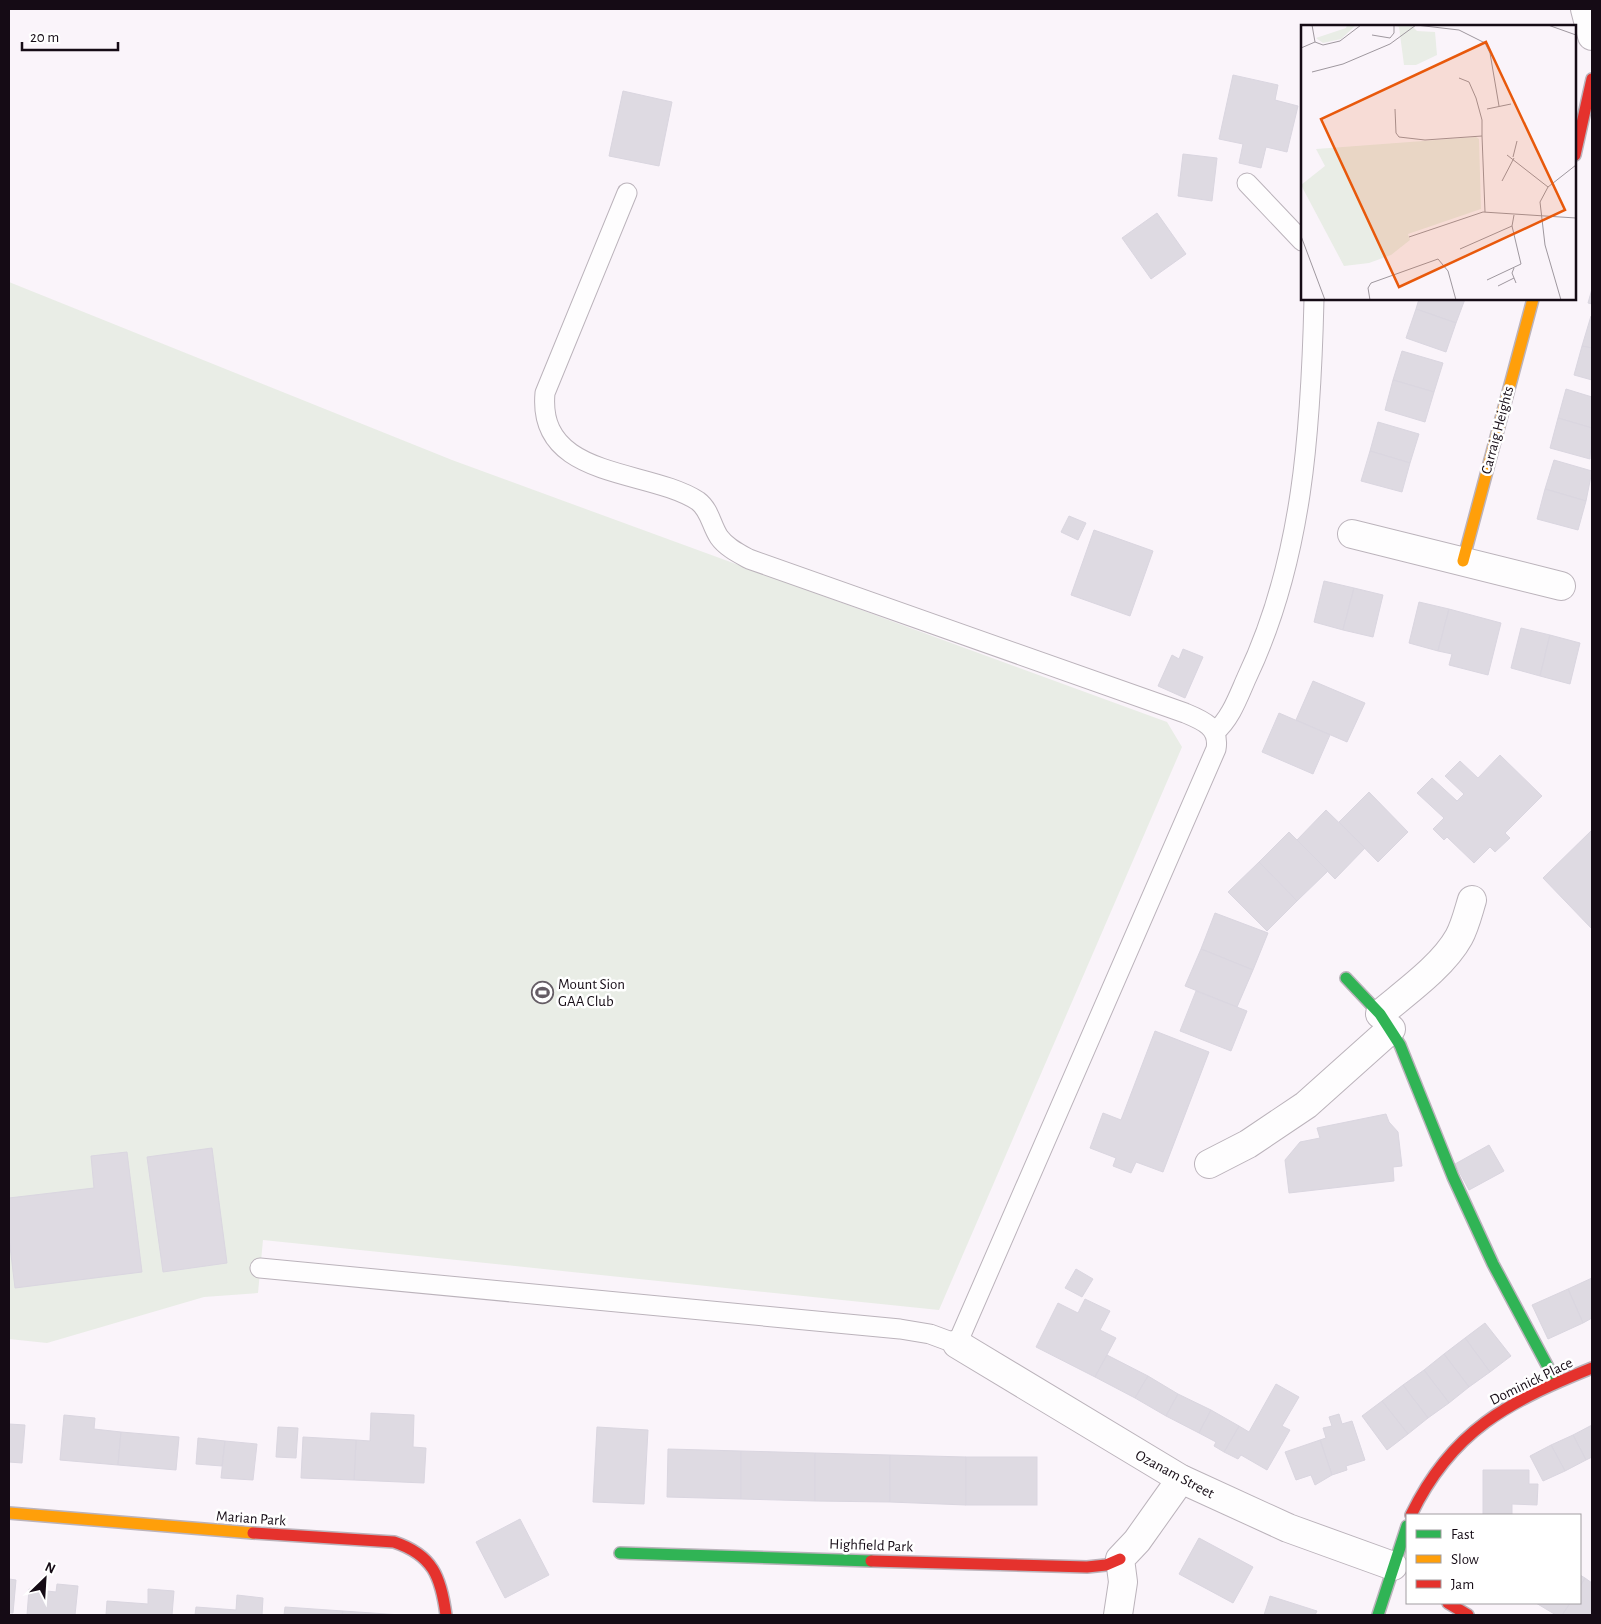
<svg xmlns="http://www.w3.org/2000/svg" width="1601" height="1624" viewBox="0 0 1601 1624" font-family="'Alegreya Sans',sans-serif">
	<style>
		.green { fill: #e9ede6 }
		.building { fill: #dedae2; stroke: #dad6e0 }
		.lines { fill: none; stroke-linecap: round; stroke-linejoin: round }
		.lane-casing { stroke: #bbb3bb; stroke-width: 21 }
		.street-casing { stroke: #bbb3bb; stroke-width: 30 }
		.fast-casing { stroke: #bbb3bb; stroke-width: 14 }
		.slow-casing { stroke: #bbb3bb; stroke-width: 14 }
		.jam-casing { stroke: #bbb3bb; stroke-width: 14 }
		.lane { stroke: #fefdfe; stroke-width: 19 }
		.street { stroke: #fefdfe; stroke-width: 28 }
		.fast { stroke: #30b455; stroke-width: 11 }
		.slow { stroke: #ff9f0a; stroke-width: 11 }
		.jam { stroke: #e5322d; stroke-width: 11 }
		.labels { text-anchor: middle; stroke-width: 5; stroke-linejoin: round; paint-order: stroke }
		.street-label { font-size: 15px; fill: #150b15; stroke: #fff }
		.poi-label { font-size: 15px; fill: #150b15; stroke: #fff; text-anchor: start }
		.inset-road { fill: none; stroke: #9e979e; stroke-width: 1 }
		.view { fill: #e8590c; fill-opacity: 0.15; stroke: #e8590c; stroke-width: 2.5 }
		.inset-edge { fill: none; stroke: #150b15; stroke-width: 2.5 }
	</style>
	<rect width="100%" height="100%" fill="#faf4fa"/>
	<polygon class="green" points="9,282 452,460 1167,722 1182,747 939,1310 263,1240 258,1293 204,1297 47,1343 9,1339"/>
	<g class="building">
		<polygon points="1233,75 1278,85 1275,100 1298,106 1287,152 1266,147 1261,168 1239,163 1243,144 1219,139"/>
		<polygon points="623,91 672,102 659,166 609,156"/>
		<polygon points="1183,154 1217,158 1212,201 1178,196"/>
		<polygon points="1157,213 1186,254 1151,279 1122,238"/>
		<polygon points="1592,289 1592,304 1588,303"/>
		<polygon points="1419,299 1465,299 1456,323 1416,309"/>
		<polygon points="1416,309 1456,323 1446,352 1406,338"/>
		<polygon points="1591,316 1592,317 1592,348 1582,346"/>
		<polygon points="1582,346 1592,348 1592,380 1574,375"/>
		<polygon points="1402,351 1443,363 1434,392 1393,380"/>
		<polygon points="1393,380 1434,392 1425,422 1385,410"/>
		<polygon points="1566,389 1592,397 1592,428 1558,418"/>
		<polygon points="1558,418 1592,428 1590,459 1550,448"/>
		<polygon points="1378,422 1419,434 1410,463 1370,451"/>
		<polygon points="1370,451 1410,463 1402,492 1361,481"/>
		<polygon points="1554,460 1592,471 1586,501 1545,489"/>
		<polygon points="1545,489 1586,501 1578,530 1537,519"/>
		<polygon points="1069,516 1086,523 1078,540 1061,532"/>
		<polygon points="1094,530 1153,551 1130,616 1071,595"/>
		<polygon points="1324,581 1354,588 1343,630 1314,622"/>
		<polygon points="1354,588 1383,595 1373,637 1343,630"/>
		<polygon points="1419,602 1449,609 1438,651 1409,643"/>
		<polygon points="1449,609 1501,623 1488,675 1449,665 1452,654 1438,651"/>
		<polygon points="1521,628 1550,635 1540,676 1511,668"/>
		<polygon points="1550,635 1580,643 1570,684 1540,676"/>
		<polygon points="1183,649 1203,657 1185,698 1158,686 1172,655 1179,659"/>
		<polygon points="1313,681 1365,703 1347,742 1296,720"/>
		<polygon points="1279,713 1330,735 1313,774 1262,752"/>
		<polygon points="1500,755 1542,796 1505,833 1510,838 1495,852 1490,847 1474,863 1447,837 1444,840 1433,829 1444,818 1417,793 1432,778 1457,801 1464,794 1445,776 1460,761 1478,778"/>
		<polygon points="1369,792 1408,832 1378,862 1339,822"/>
		<polygon points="1326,810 1365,848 1335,879 1297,840"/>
		<polygon points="1592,830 1592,929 1543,878"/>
		<polygon points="1289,832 1328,871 1297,901 1259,862"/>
		<polygon points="1259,862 1297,901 1267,931 1228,892"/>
		<polygon points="1215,913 1268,933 1253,970 1201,949"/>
		<polygon points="1201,949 1253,970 1237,1007 1185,986"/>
		<polygon points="1196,991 1247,1011 1231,1051 1180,1031"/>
		<polygon points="1155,1031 1209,1052 1163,1172 1136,1162 1131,1173 1113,1166 1116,1158 1090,1148 1103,1113 1121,1120"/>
		<polygon points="1386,1114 1389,1122 1398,1132 1402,1166 1393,1167 1394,1181 1289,1193 1285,1160 1300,1142 1320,1138 1317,1128"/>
		<polygon points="1489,1145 1504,1171 1469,1190 1455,1164"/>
		<polygon points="212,1148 227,1263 163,1272 147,1157"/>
		<polygon points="127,1152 142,1272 15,1288 9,1238 9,1198 94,1188 91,1156"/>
		<polygon points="1076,1269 1093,1279 1082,1297 1065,1288"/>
		<polygon points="1592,1278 1592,1318 1583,1323 1568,1289"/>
		<polygon points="1568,1289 1583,1323 1548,1339 1532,1305"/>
		<polygon points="1085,1299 1110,1311 1100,1330 1116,1338 1095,1377 1036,1347 1058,1303 1078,1313"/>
		<polygon points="1485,1323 1511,1356 1490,1372 1465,1338"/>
		<polygon points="1465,1338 1490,1372 1469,1387 1444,1354"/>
		<polygon points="1444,1354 1469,1387 1449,1403 1424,1370"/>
		<polygon points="1107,1355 1148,1376 1135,1398 1095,1377"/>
		<polygon points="1424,1370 1449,1403 1428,1418 1403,1385"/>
		<polygon points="1148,1376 1178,1394 1166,1416 1135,1398"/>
		<polygon points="1276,1384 1299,1397 1282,1426 1290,1430 1267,1470 1241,1455 1238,1459 1224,1452 1239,1426 1249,1432"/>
		<polygon points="1403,1385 1428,1418 1408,1434 1382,1401"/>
		<polygon points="1178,1394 1211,1410 1199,1433 1166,1416"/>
		<polygon points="1382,1401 1408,1434 1387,1450 1362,1416"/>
		<polygon points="1211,1410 1239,1426 1224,1452 1214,1446 1216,1442 1199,1433"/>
		<polygon points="371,1413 414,1415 413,1447 426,1448 424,1483 354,1480 356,1440 370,1441"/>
		<polygon points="1339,1414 1342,1424 1352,1421 1365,1460 1346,1466 1347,1470 1332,1475 1320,1440 1326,1438 1323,1428 1332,1426 1329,1417"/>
		<polygon points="64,1415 95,1418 94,1429 121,1432 118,1465 60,1460"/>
		<polygon points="9,1424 25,1425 22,1463 9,1462"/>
		<polygon points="1592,1425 1592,1457 1586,1460 1573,1435"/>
		<polygon points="278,1427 298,1428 296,1458 276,1457"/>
		<polygon points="597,1427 648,1430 644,1504 593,1502"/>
		<polygon points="121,1432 179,1437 176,1470 118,1465"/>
		<polygon points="1573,1435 1586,1460 1565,1471 1551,1445"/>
		<polygon points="303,1437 356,1440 354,1480 301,1478"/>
		<polygon points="198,1438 225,1441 222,1466 196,1464"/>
		<polygon points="1320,1440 1332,1475 1315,1485 1311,1475 1296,1480 1285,1452"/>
		<polygon points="225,1441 257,1444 253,1480 221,1478"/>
		<polygon points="1551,1445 1565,1471 1543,1481 1530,1456"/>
		<polygon points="668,1449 741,1451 741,1499 667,1497"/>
		<polygon points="741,1451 815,1453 815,1501 741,1499"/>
		<polygon points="815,1453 890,1455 890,1502 815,1501"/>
		<polygon points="890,1455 966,1457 966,1505 890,1502"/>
		<rect x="966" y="1457" width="71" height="48"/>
		<polygon points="1483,1470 1529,1470 1529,1484 1538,1484 1537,1505 1512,1504 1512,1515 1483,1515"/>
		<polygon points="520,1519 549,1575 505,1598 476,1542"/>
		<polygon points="1199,1538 1253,1567 1233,1603 1179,1574"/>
		<polygon points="1580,1575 1585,1578 1580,1587"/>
		<polygon points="1585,1578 1592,1583 1592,1615 1562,1615 1570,1603 1580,1603 1580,1587"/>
		<polygon points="9,1579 16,1580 13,1613 9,1613"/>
		<polygon points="57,1584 78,1586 75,1615 27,1615 29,1589 56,1592"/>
		<polygon points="148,1589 174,1591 172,1615 106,1615 107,1601 148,1604"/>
		<polygon points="237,1595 263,1598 262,1615 195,1615 196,1607 236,1610"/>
		<polygon points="1270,1596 1317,1611 1315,1615 1264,1615"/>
		<polygon points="1536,1603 1570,1603 1562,1615 1556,1615"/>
		<polygon points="285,1607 343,1611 342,1615 284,1615"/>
		<polygon points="343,1611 401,1615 342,1615"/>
	</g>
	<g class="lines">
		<defs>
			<g id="lane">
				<polyline points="1247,183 1302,241"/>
				<path d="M 1215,732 C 1231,718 1238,697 1247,677 C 1303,559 1311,428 1314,299"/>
				<path d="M 260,1268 L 900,1329 L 930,1334 L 957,1344 L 1216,749 C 1220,727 1202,720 1185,713 L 749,559 C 738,553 726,547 719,537 C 711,525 710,510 698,501 C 647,468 537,480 545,393 L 627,193"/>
			</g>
			<g id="street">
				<polyline points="1585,9 1592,36"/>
				<polyline points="1352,534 1561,586"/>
				<path d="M 1380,1014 C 1406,992 1443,966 1459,937 C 1465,926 1468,913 1472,900"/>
				<polyline points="1209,1164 1248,1144 1306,1105 1391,1029"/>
				<polyline points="957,1344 1181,1479 1288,1528 1393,1566"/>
				<polyline points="1118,1615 1123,1582 1120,1559 1137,1541 1181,1479"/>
			</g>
			<g id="fast">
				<polyline points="1346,978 1380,1014 1400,1045 1453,1177 1493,1264 1556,1382"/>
				<polyline points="620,1553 871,1561"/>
				<polyline points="1378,1615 1407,1526"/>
			</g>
			<g id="slow">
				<polyline points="1463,561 1533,299"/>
				<polyline points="9,1513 253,1533"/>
			</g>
			<g id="jam">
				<polyline points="1575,155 1592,79"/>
				<path d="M 1411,1515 C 1452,1430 1508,1402 1592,1368"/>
				<path d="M 253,1533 L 394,1542 C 433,1555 441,1577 446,1615"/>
				<polyline points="871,1561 1087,1567 1106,1565 1120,1559"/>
				<polyline points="1448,1603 1468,1615"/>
			</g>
		</defs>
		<use href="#lane" class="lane-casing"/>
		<use href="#street" class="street-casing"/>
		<use href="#fast" class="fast-casing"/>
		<use href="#slow" class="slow-casing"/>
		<use href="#jam" class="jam-casing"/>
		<use href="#lane" class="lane"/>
		<use href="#street" class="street"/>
		<use href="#fast" class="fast"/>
		<use href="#slow" class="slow"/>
		<use href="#jam" class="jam"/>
	</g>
	<defs>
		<symbol id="stadium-ring" viewBox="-11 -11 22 22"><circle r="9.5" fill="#fff" stroke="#655d65" stroke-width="1.5"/><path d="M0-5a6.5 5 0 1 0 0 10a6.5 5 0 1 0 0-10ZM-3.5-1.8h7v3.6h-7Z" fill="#655d65"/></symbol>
	</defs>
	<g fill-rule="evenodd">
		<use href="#stadium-ring" x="530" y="980" width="25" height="25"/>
	</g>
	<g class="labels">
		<g class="street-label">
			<text transform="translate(1497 430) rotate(-75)" y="5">Carraig Heights</text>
			<text transform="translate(1531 1381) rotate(-26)" y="5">Dominick Place</text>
			<text transform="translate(1175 1474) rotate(28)" y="5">Ozanam Street</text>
			<text transform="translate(251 1518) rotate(4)" y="5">Marian Park</text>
			<text transform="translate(871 1545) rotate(2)" y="5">Highfield Park</text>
		</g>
		<g class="poi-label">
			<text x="558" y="989">Mount Sion<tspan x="558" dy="17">GAA Club</tspan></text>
		</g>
	</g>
	<g transform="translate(1301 25)">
		<rect width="275" height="275" fill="#faf4fa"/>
		<path d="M 46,0 L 55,0 L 40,14 L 22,18 L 15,13 L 45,3 ZM 92,0 L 110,0 L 116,6 L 134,7 L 136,30 L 115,40 L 103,40 L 98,2 ZM 175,112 L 178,114 L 180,184 L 107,209 L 109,215 L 90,230 L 68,238 L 43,241 L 0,160 L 24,141 L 15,124 Z" fill="#e9ede6"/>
		<path class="inset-road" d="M 11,0 L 14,17 L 22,20 L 39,16 L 60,0M 115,0 L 158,5 L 184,18 L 189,28 L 198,81M 247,0 L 275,10M 71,10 L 89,13 L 93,8 L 93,0M 0,23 L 14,17M 11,47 L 42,39 L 89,19 L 115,0M 158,53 L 168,57 L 175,73 L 181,95 L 181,111M 94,84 L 95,108 L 98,112 L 124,115 L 181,111 L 184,187M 186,84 L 210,79M 206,130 L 247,162M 212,132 L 216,116M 201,156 L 213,133M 0,211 L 24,275M 108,212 L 182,187 L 275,193M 159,224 L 211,201M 213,243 L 211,248 L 215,258M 186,255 L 220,239 L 211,201 L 213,190M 197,261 L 213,253M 69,275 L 67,263 L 70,258 L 137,234 L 147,246 L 155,275M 260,275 L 244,220 L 239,177 L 247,162 L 275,140"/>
		<path class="view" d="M 185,17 L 264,185 L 98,262 L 20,94 Z"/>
		<rect width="275" height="275" class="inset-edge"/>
	</g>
	<rect width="1601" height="1624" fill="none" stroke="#150b15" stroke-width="20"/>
	<rect x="1406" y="1514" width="175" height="90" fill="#ffffff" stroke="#a19da1"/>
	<rect x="1416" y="1530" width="25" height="8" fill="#30b455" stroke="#a19da1"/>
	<text x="1451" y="1539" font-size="15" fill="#150b15">Fast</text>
	<rect x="1416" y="1555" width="25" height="8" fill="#ff9f0a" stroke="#a19da1"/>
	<text x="1451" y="1564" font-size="15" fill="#150b15">Slow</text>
	<rect x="1416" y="1580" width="25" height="8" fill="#e5322d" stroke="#a19da1"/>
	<text x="1451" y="1589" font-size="15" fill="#150b15">Jam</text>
	<g transform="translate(45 1579) rotate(25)" stroke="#ffffff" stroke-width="4" paint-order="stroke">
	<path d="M0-4L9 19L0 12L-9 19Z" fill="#150b15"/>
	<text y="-8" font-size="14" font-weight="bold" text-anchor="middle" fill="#150b15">N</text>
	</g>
	<path d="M22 42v8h96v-8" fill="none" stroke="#150b15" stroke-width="2.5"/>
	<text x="30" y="42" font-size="15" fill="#150b15" stroke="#ffffff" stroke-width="4" paint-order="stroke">20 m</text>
</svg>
